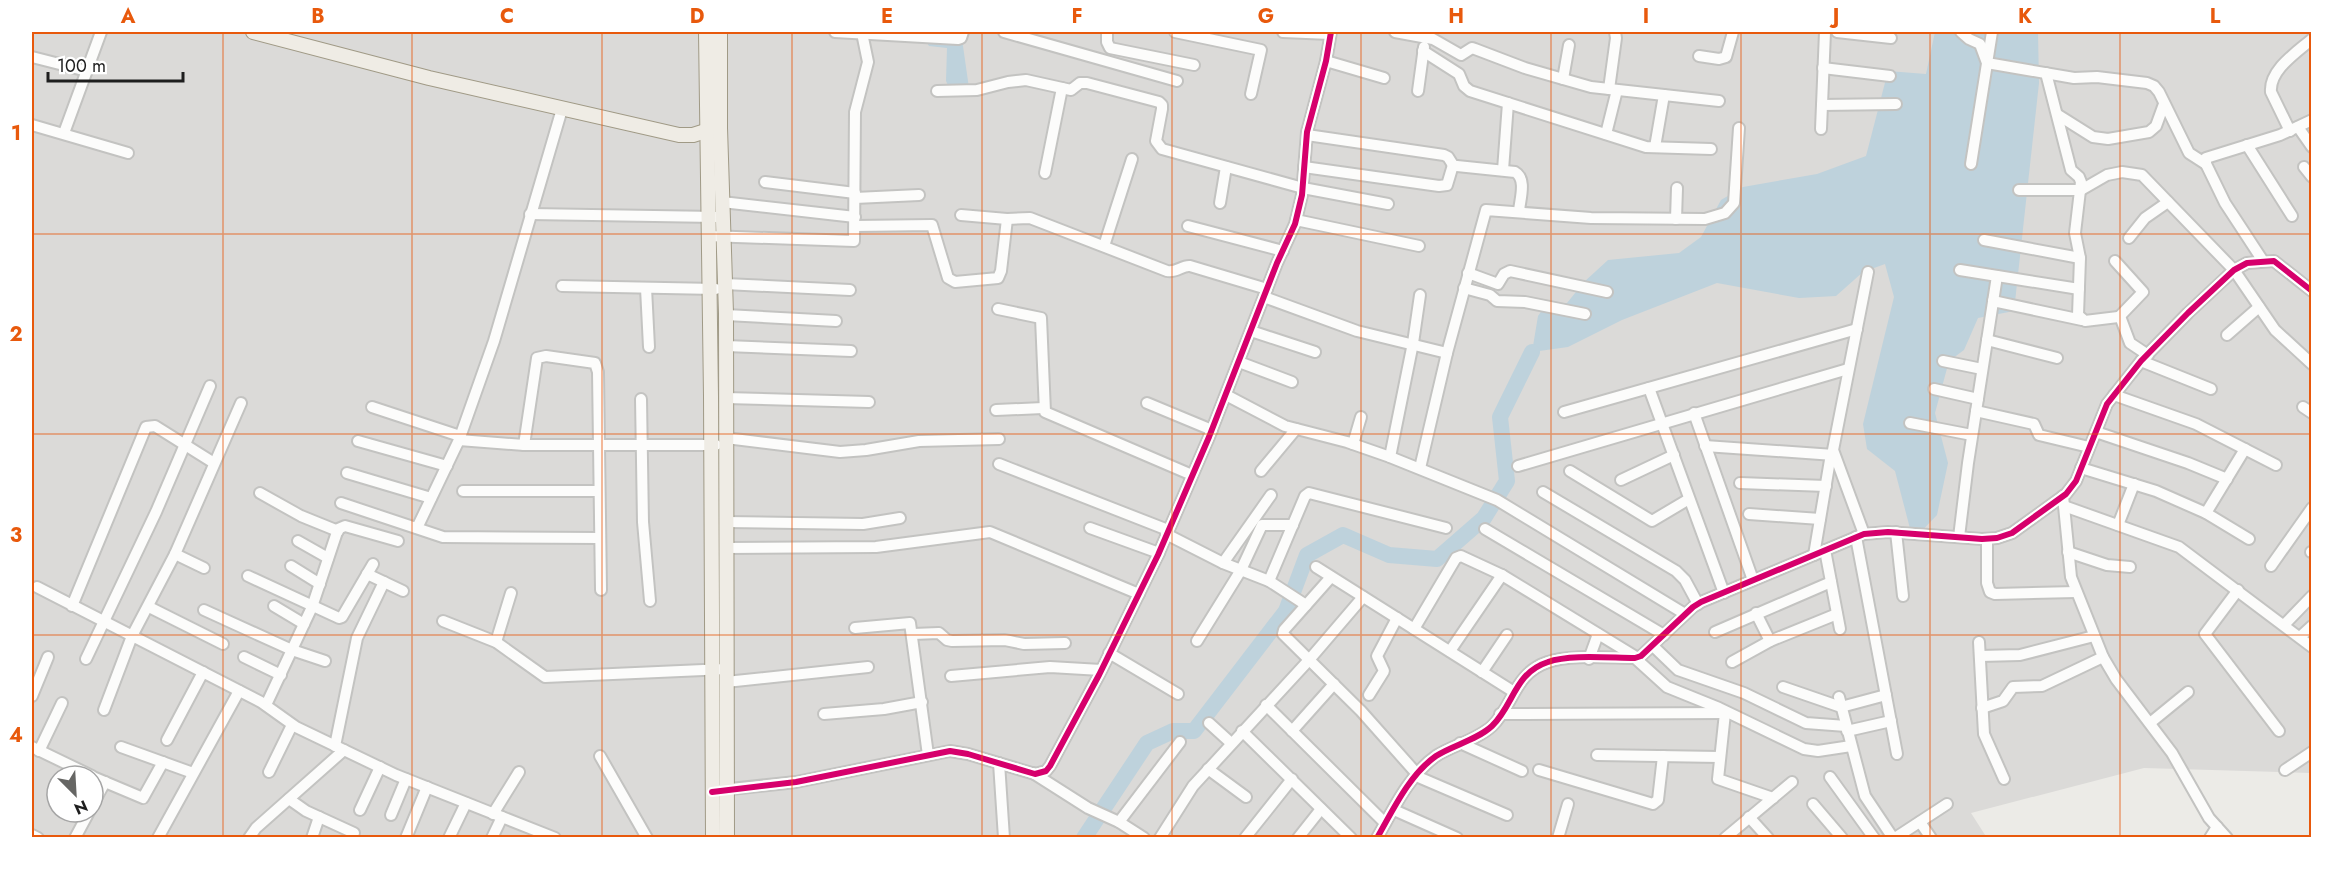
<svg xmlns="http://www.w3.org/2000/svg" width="2343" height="869" viewBox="0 0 2343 869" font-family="Jost,sans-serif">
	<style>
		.residential { fill: #dbdad8; fill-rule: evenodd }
		.water { fill: #bed2dc }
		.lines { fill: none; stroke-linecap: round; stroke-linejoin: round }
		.river { stroke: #bed2dc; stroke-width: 16 }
		.minor-casing { stroke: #c3c3c1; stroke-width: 14 }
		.major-casing { stroke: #a09a86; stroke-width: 16 }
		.minor { stroke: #fcfcfb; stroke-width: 10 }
		.major { stroke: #efece5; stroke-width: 14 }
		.cycleway-casing { stroke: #fff; stroke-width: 10 }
		.cycleway { stroke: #d6006c; stroke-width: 6 }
		.grid { fill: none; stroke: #e8590c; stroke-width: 1.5; stroke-opacity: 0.55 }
		.neatline { fill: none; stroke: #e8590c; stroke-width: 2 }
		.grid-label { font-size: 20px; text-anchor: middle; font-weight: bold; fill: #e8590c }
	</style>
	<rect width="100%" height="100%" fill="#ecebe7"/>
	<path class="residential" d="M 32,32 L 2311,32 L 2311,773 L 2144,768 L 1971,813 L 1987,838 L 32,837 ZM 57,776 L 93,776 L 93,812 L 57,812 Z"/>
	<g class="water">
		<polygon points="922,32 961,32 969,88 953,96 946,81 947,48 929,46 922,35"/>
		<polygon points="1935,32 2038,32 2039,83 2014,311 1978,318 1964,350 1949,361 1935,413 1948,463 1937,515 1913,540 1895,471 1867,449 1863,424 1894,297 1885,264 1863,272 1836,296 1799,298 1717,283 1622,320 1568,347 1532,352 1538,316 1547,303 1567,303 1584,282 1608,260 1679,253 1701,237 1721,200 1743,187 1817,174 1866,156 1888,71 1926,74"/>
	</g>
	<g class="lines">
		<polyline class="river" points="1084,838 1147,743 1173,731 1194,731 1286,611 1307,555 1343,535 1389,555 1437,559 1484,518 1507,481 1500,417 1532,352"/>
		<defs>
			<g id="minor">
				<polyline points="835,32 958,39 961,38 963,32"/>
				<polyline points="1004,32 1177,81"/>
				<polyline points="1107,32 1107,42 1110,48 1194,65"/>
				<polyline points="1175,32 1261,50 1251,94"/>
				<polyline points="1283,32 1330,34"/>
				<polyline points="1395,32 1433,39 1461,55 1472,48 1475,49 1525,68 1591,87 1719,101"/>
				<polyline points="1837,32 1891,38"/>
				<polyline points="1961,32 1969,39 1980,44 1987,63 2074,78 2097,77 2147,83 2154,86 2159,92 2189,153 2206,164"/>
				<polyline points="1423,51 1459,74 1464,86 1470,91 1646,147 1711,149"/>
				<polyline points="1699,56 1719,59 1726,57 1733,32"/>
				<polyline points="32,57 87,71"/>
				<polyline points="1326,61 1384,78"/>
				<polyline points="1823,68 1890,76"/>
				<polyline points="2046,73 2071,170 2079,177 2081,182 2075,233 2080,258 2078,315 2085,321 2118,317 2121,319 2130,343 2148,355"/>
				<polyline points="1563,79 1569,45"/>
				<polyline points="1609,89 1616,38 1615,32"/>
				<polyline points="937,91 977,90 1008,82 1026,80 1071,90 1080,83 1087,83 1159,102 1162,105 1162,109 1156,141 1162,149 1303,188 1388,204"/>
				<polyline points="1418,91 1424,47"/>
				<polyline points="1822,105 1896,104"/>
				<polyline points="2058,115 2093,137 2108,139 2149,132 2156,126 2164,104"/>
				<polyline points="32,125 128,153"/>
				<polyline points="2298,127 2312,147"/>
				<polyline points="1821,129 1825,32"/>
				<path d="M 2290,131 L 2271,92 C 2269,70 2297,52 2312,39"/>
				<polyline points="64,133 101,32"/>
				<polyline points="1606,134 1617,90"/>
				<path d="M 1307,135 L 1444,155 L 1448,157 L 1453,165 L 1457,166 L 1515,172 C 1527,179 1520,199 1519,211"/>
				<polyline points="2247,145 2292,216"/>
				<polyline points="1655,147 1664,95"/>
				<polyline points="1971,164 1992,32"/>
				<polyline points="1304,167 1439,186 1447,185 1453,165"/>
				<polyline points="2304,167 2312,177"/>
				<polyline points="1503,170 1508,103"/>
				<polyline points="1045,173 1062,88"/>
				<polyline points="765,182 855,193"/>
				<polyline points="2019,190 2081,190 2107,175 2122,172 2142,175 2234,270 2275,330 2312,364"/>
				<polyline points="855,198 919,195"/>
				<polyline points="722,202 855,217"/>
				<polyline points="1220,203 1226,167"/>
				<polyline points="530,214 716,217"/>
				<path d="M 961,215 L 1007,219 L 1030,218 L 1167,271 C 1177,273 1182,265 1190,266 L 1267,289"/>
				<polyline points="1676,219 1677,188"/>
				<polyline points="1296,220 1419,246"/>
				<polyline points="855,226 932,225 948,278 955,282 998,278 1001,271 1007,219"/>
				<polyline points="1188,226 1283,251"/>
				<polyline points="708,236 854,241 855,112 868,62 862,33"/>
				<polyline points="2129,238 2145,218 2168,202"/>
				<polyline points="1984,240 2080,258"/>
				<polyline points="1104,246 1132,159"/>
				<polyline points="2115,261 2143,292 2119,317"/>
				<polyline points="2263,261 2225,203 2206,164 2206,158 2280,135 2312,120"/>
				<polyline points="1960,270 2079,289"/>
				<polyline points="1468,273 1498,284 1504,274 1510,271 1607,292"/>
				<polyline points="725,284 850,290"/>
				<polyline points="562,286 716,289"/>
				<polyline points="646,288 649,347"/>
				<polyline points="1464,288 1490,295 1497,301 1525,302 1585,314"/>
				<polyline points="1264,297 1357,331 1447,353"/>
				<polyline points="1993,301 2082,320"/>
				<polyline points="998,309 1041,318 1045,412 1192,475"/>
				<polyline points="726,315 836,321"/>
				<polyline points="1251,331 1315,352"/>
				<polyline points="2227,335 2259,307"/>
				<polyline points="1987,340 2057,358"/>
				<polyline points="726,346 851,351"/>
				<polyline points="1943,361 1982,369"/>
				<polyline points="2141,361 2211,389"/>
				<polyline points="1239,362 1292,382"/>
				<polyline points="1649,388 1724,593"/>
				<polyline points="1934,389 1978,399"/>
				<polyline points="1226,395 1285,426 1347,442 1390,457 1497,500 1685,614"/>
				<polyline points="2114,395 2196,424 2276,465"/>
				<polyline points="726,398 869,402"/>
				<polyline points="641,399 643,522 650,601"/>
				<polyline points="1147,403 1212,430"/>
				<polyline points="372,407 460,436"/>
				<polyline points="2303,407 2312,413"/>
				<polyline points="996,410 1043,408"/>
				<polyline points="1976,411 2034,424 2039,435 2089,447"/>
				<polyline points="1564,412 1857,329"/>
				<polyline points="1694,413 1753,580"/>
				<polyline points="1910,423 1972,435"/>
				<polyline points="2096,432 2188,463 2227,479"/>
				<polyline points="726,438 840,452 866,450 919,441 999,439"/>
				<polyline points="459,440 524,445 716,445"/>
				<polyline points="358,441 447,466"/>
				<polyline points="1353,444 1361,417"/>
				<polyline points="524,445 537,358 546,356 595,363 598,372 601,590"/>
				<polyline points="1705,446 1834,455"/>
				<polyline points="1390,457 1413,343 1420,295"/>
				<polyline points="999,464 1168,530"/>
				<polyline points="1518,466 1848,369"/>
				<polyline points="1420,468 1447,353 1486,210 1591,218 1705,219 1725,213 1734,203 1739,128"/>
				<polyline points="2081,468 2156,491 2206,513 2249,539"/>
				<polyline points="1261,471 1296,429"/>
				<polyline points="1570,471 1652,521 1689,499"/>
				<polyline points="347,473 431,498"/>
				<polyline points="1621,480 1674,455"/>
				<polyline points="1740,483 1826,486"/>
				<polyline points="463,491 599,491"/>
				<polyline points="1543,492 1676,571 1685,580 1698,604"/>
				<polyline points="260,493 301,516 338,531"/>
				<polyline points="2063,496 2071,577 2103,657 2116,679 2172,753 2209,818 2227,838"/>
				<polyline points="341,503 443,537 600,538"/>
				<polyline points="2064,506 2179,547 2312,647"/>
				<polyline points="2206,513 2245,449"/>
				<polyline points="1749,514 1820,519"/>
				<polyline points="726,522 863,524 900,518"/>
				<polyline points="2118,525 2134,484"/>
				<polyline points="417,528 459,440 494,341 562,109"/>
				<polyline points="1090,528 1159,553"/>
				<polyline points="1485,529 1664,635"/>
				<polyline points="1896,532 1903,596"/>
				<polyline points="1166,534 1223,563 1269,581 1306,605"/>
				<polyline points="1864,534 1833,450 1868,272"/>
				<polyline points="1856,537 1897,754"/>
				<polyline points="1959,537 1968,463 1997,276"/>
				<polyline points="1987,539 1987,583 1990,592 1995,594 2076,592"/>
				<polyline points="298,541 328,558"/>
				<polyline points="726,548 876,547 990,532 1139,594"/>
				<polyline points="1825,550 1840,629"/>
				<polyline points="2068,552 2107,565 2130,567"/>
				<polyline points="2311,552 2312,552"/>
				<polyline points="175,554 204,568"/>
				<polyline points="1814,555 1831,454"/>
				<polyline points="1223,563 1271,495"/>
				<polyline points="291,566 320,584"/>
				<polyline points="2271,566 2312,508"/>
				<polyline points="1316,567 1514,692"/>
				<polyline points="367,574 403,591"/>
				<polyline points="248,576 339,618 342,617 373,564"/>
				<polyline points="1331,577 1284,630 1283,634 1361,711 1417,774"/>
				<polyline points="1269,581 1305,496 1309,493 1446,528"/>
				<polyline points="37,587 261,702 296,727 396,775 555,838"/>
				<polyline points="2238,590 2205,634 2279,731"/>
				<polyline points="72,606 146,427 155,426 214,463"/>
				<polyline points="274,606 304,624"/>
				<polyline points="149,607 223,644"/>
				<polyline points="204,610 292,650 325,661"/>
				<polyline points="1756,613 1770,641"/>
				<polyline points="443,621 496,642 545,677 726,669"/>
				<polyline points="2284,625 2312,596"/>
				<polyline points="855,628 910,623 928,755"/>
				<polyline points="1414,629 1456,558 1461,556 1502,575 1636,657"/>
				<polyline points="1715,632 1831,582"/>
				<polyline points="913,634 939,633 947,640 952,641 1005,640 1024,644 1065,643"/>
				<polyline points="2300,637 2312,626"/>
				<polyline points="1197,641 1241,570 1262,525 1293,525"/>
				<polyline points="496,642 511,593"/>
				<polyline points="1979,642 1984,734 2004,779"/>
				<polyline points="1653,646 1678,670 1744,693 1806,723 1846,726"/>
				<polyline points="1450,651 1502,575"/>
				<polyline points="1109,653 1178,694"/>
				<polyline points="1980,656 2020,655 2094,636"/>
				<polyline points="244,657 281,675"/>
				<polyline points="1635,658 1667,687 1719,708 1804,749 1818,751 1851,746"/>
				<polyline points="86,659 156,512 210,386"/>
				<polyline points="1589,659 1598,634"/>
				<polyline points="1732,662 1770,641 1837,614"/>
				<polyline points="1482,672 1507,635"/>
				<polyline points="951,676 1050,667 1101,670"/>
				<polyline points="726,682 868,667"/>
				<polyline points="1783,687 1841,707 1886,695"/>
				<polyline points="1369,695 1384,671 1377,656 1397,618"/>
				<polyline points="32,696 48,657"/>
				<polyline points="1839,697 1865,796 1893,838"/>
				<polyline points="266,705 312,607 338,529 345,526 398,541"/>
				<polyline points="1266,705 1385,823"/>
				<polyline points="1982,708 2003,701 2013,687 2042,686 2103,657"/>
				<polyline points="104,710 132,636 175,554 241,403"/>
				<polyline points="1725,713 1718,779 1773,798"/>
				<polyline points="824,714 884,709 922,702"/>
				<polyline points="1500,714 1726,713"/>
				<polyline points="1209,723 1231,743"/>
				<polyline points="2150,723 2188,692"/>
				<polyline points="1242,731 1351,838"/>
				<polyline points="1292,731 1334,684"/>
				<polyline points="1847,731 1891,721"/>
				<polyline points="167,740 203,672"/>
				<polyline points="1460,743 1522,771"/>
				<polyline points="335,746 357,638 384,582"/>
				<polyline points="32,747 92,776"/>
				<polyline points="121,747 193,773"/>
				<polyline points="39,751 62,703"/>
				<polyline points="1597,755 1719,757"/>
				<polyline points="600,756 647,838"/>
				<polyline points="999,763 1004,838"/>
				<polyline points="1208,769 1246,797"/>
				<polyline points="1539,770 1653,804 1658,800 1663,756"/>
				<polyline points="2285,770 2312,752"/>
				<polyline points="269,772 292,725"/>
				<polyline points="1033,773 1088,808 1119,822 1144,838"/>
				<polyline points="1416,776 1507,815"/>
				<polyline points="93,777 143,798 163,762"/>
				<polyline points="1830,777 1874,838"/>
				<polyline points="721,790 796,782 950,751 968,754 1035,774 1046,771 1050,766 1099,675 1158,555 1209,437 1277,263 1295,224 1302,195 1307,132 1326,61 1331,32"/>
				<polyline points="289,799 306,811 354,833"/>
				<polyline points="93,804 105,782"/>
				<polyline points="1813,804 1842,838"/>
				<polyline points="360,810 380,767"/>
				<polyline points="1394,810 1457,838"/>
				<polyline points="493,814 519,772"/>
				<polyline points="391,815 406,779"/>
				<polyline points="1749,817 1768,838"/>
				<polyline points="1119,822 1180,742"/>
				<polyline points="1920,822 1931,838"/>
				<polyline points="32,835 38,838"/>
				<polyline points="75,838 89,812"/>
				<polyline points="158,838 239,691"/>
				<polyline points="249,838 256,828 344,750"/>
				<polyline points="312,838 319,817"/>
				<polyline points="406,838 427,787"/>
				<polyline points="449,838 466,803"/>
				<polyline points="492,838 502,817"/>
				<polyline points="1160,838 1193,786 1309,660 1363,597"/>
				<polyline points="1245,838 1292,779"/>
				<polyline points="1298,838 1321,809"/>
				<path d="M 1377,838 C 1393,810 1409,775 1436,756 C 1453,745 1477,740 1492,726 C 1514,705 1514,673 1548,662 C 1569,654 1611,658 1635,658 L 1641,656 L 1693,607 L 1701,602 L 1864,534 L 1888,532 L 1982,539 L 1997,538 L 2012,533 L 2066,494 L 2076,481 L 2107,404 L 2141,361 L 2188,313 L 2234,270 L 2247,263 L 2274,261 L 2312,291"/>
				<polyline points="1558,838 1568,804"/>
				<polyline points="1725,838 1792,782"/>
				<polyline points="1895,838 1947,804"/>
				<polyline points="2210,838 2217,827"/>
			</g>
			<g id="major">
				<polyline points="253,32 429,78 679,135 693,135 712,129"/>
				<polyline points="706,32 711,396 713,838"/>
				<polyline points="720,32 720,128 726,313 727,838"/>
			</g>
		</defs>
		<use href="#minor" class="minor-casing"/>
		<use href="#major" class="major-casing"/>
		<use href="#minor" class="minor"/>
		<use href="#major" class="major"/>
		<defs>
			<g id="cycleway">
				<polyline points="712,792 796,782 950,751 968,754 1035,774 1046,771 1050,766 1099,675 1158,555 1209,437 1277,263 1295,224 1302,195 1307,132 1326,61 1331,32"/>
				<path d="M 1377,838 C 1393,810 1409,775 1436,756 C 1453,745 1477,740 1492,726 C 1514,705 1514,673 1548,662 C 1569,654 1611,658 1635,658 L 1641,656 L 1693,607 L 1701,602 L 1864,534 L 1888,532 L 1982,539 L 1997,538 L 2012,533 L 2066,494 L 2076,481 L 2107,404 L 2141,361 L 2188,313 L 2234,270 L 2247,263 L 2274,261 L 2312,291"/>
			</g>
		</defs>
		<use href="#cycleway" class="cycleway-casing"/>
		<use href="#cycleway" class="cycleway"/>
	</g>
	<path class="grid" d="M 223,32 L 223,838M 412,32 L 412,838M 602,32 L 602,838M 792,32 L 792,838M 982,32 L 982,838M 1172,32 L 1172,838M 1361,32 L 1361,838M 1551,32 L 1551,838M 1741,32 L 1741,838M 1930,32 L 1930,838M 2120,32 L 2120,838M 32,234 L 2312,234M 32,434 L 2312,434M 32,635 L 2312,635"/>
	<rect width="2343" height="869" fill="none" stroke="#ffffff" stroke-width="66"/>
	<g transform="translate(75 794) rotate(156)"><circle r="28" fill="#ffffff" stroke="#a5a5a5" stroke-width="1.5"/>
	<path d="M0-4.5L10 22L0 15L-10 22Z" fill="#666664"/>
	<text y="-9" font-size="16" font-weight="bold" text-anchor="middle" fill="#1e1e1e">N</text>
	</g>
	<path d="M48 72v9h135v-9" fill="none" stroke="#1e1e1e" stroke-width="3"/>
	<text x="57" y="72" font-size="18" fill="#1e1e1e" stroke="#ffffff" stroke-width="4.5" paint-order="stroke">100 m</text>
	<rect x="33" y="33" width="2277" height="803" class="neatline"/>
	<g class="grid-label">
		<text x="128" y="23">A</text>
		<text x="318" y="23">B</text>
		<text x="507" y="23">C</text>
		<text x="697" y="23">D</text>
		<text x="887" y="23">E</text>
		<text x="1077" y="23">F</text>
		<text x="1266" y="23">G</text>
		<text x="1456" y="23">H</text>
		<text x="1646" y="23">I</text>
		<text x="1836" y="23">J</text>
		<text x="2025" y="23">K</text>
		<text x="2215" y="23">L</text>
		<text x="16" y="140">1</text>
		<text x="16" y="341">2</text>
		<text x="16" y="542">3</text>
		<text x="16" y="742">4</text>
	</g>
</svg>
